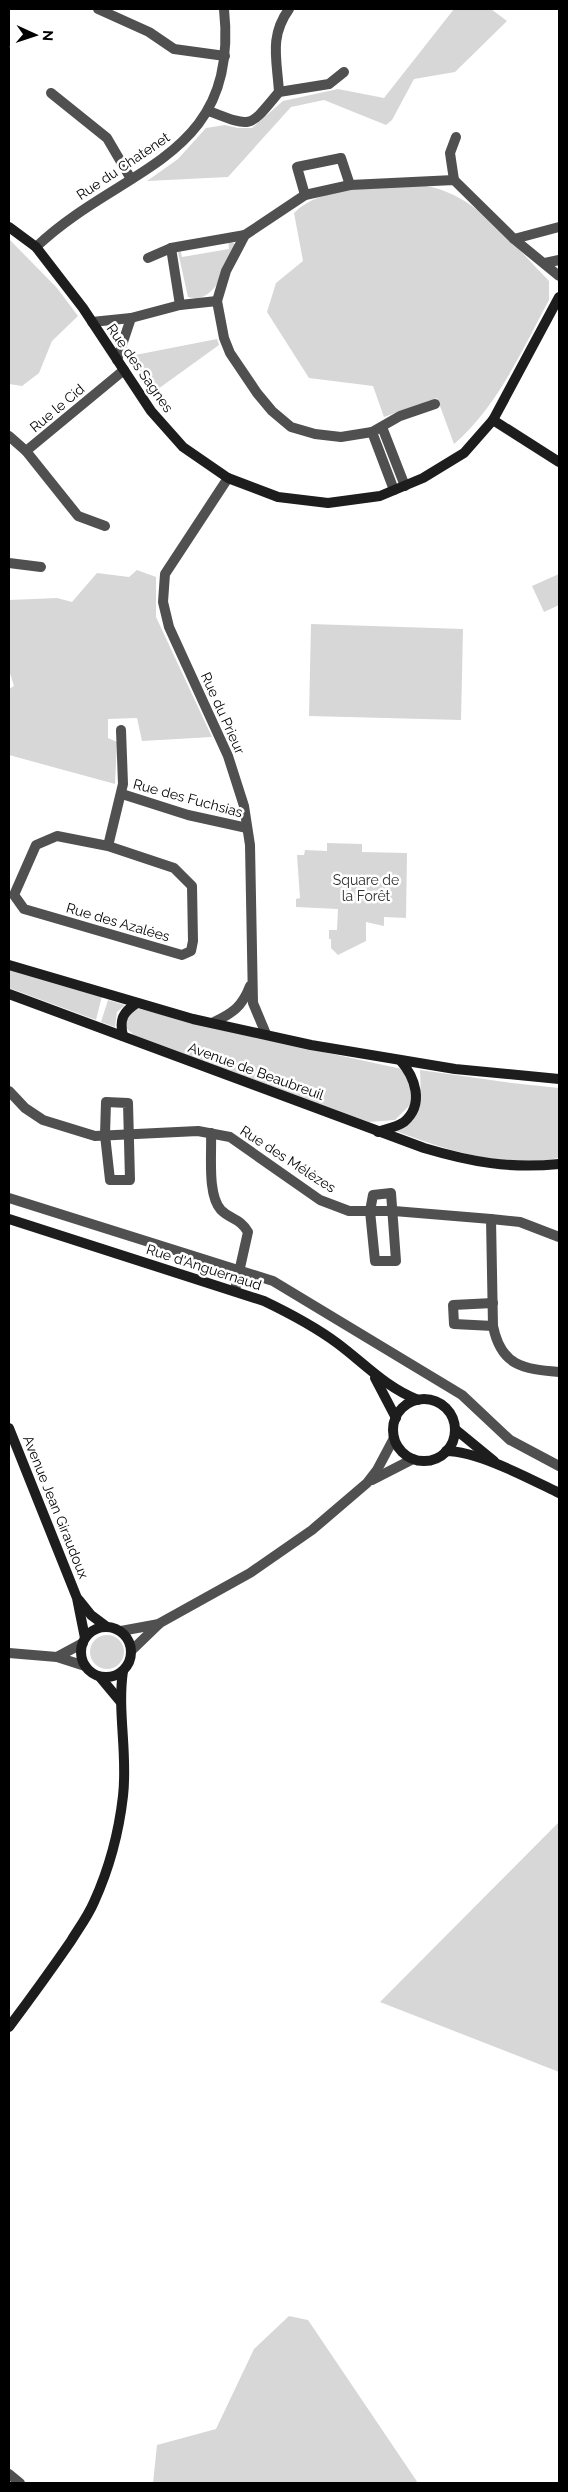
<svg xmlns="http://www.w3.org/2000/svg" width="568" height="2492" viewBox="0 0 568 2492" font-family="Raleway,sans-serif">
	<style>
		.green { fill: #d7d7d7 }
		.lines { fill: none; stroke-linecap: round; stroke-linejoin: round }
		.street { stroke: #505050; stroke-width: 10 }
		.secondary { stroke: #1d1d1d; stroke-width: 10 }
		.labels { text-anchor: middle; stroke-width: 5; stroke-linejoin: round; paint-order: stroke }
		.street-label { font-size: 14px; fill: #000; stroke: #fff }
		.park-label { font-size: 14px; fill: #2e2e2e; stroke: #fff }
	</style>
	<rect width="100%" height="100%" fill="#fff"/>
	<g class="green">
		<polygon points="454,9 491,9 507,21 455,72 414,79 392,120 386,125 324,100 291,107 228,177 147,181 178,159 206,128 225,125 238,128 252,128 283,101 338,89 384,98"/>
		<path d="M 413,185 C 470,185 511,243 549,281 L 549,300 C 522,350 498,406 454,444 L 437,398 L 384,417 L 373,386 L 309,378 L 267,312 L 276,283 L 303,261 L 294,213 C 322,185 375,189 413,185 Z"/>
		<polygon points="9,239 57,288 78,316 52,341 39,373 22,386 9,384"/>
		<path d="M 228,240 L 235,244 C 226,264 217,305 188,297 L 178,252 L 180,249 L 182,257 L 229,249 Z"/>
		<polygon points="217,339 219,345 151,394 134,369 130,356"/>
		<polygon points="137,570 156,577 156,617 212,737 142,741 137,718 108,719 108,738 117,742 115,784 9,755 9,689 14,686 9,670 9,600 57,598 72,602 97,573 129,577"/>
		<polygon points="559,574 559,605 544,612 532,586"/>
		<polygon points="311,624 463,629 461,720 309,716"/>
		<polygon points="327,843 362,844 362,852 407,853 406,918 384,917 384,926 366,922 366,941 338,955 331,948 331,939 329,939 329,930 337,930 338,909 296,907 296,899 300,898 297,855 304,855 305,850 327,851"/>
		<polygon points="9,967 102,996 96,1020 9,988"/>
		<polygon points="108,1000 125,1005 117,1012 115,1027 101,1022"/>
		<polygon points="140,1009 213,1028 402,1069 411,1086 411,1104 395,1120 369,1122 134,1035 127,1029 125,1021 132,1010"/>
		<path d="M 420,1070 L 512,1083 L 559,1088 L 559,1158 C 502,1169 446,1150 393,1130 C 420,1106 422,1106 420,1070 Z"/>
		<circle cx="107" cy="1652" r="17"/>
		<polygon points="559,1822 559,2072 380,2002"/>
		<polygon points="289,2316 308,2320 418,2483 153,2483 157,2445 216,2429 254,2349"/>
	</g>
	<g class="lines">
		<g class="street">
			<polyline points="98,9 149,32 174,49 225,56"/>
			<path d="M 279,92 C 277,59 269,37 289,9"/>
			<polyline points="51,93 107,138 131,179"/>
			<path d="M 209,111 C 253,128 249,128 279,92 L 329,84 L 344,72"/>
			<polyline points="454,180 450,153 456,137"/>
			<polyline points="305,195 297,167 341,158 350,185"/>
			<polyline points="514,239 559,227"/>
			<path d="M 36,247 C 122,165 240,160 224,9"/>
			<polyline points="171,248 180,305"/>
			<polyline points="148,258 171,248 245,235"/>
			<polyline points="545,263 559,260"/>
			<polyline points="92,322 131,318 180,305 217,301"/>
			<polyline points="117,360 131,318"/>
			<polyline points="435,404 400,416 372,432 341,437 315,434 291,427 272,411 257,393 230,353 224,338 217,301 226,271 245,235 305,195 350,185 454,180 514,239 559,276"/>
			<polyline points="382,427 405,486"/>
			<polyline points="372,432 394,490"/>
			<polyline points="9,436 26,451 124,370"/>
			<polyline points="26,451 78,516 105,526"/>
			<polyline points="228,478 165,574 163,602 169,627 228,756 244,806 250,845 253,1003 266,1034"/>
			<polyline points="9,563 41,567"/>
			<polyline points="122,794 188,815 247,828"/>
			<polyline points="108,846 57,836 36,845 14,895 24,909 182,955 191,951 193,941 192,886 174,868 108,846 123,784 121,730"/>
			<path d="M 212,1023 C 233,1013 242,1007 250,986"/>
			<polyline points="9,1091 25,1108 43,1120 95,1136 198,1131 230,1137 320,1200 349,1211 394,1211 491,1219 520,1222 559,1237"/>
			<polygon points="106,1102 128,1103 130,1180 110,1180 105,1135"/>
			<path d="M 211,1133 C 212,1154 207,1195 221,1210 C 231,1220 240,1218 248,1232 L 235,1290"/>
			<polygon points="391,1193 396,1261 375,1261 370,1211 373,1195"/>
			<polyline points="9,1198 273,1281 462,1395 510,1440 559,1466"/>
			<path d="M 491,1219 L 493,1326 C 501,1366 523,1369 559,1372"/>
			<polyline points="493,1303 453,1305 454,1324 493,1326"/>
			<polyline points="372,1480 413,1459"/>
			<polyline points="121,1631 159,1624"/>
			<polyline points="131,1651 160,1623 250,1573 312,1530 367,1483 377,1470 394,1438"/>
			<polyline points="9,1653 57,1657 85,1666"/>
			<polyline points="57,1657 83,1643"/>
			<polyline points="9,2474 20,2483"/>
		</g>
		<g class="secondary">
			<polyline points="9,227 36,247 83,308 151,411 183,447 228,478 278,497 328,503 380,496 423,478 464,453 493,420 559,297"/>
			<polyline points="493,420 559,462"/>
			<polyline points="9,965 193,1019 311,1045 455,1069 559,1079"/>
			<path d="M 9,994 L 424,1148 C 471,1162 510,1169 559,1164"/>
			<path d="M 123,1036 C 119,1019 123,1012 137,1003"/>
			<path d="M 378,1132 C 386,1129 397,1127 404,1122 C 425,1104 415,1077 400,1060"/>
			<path d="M 9,1219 L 264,1301 C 289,1313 314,1326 337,1343 C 364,1363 385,1387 418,1400"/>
			<polyline points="375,1378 396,1418"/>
			<circle cx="424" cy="1430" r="31"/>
			<polyline points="9,1428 77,1598 85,1638"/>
			<polyline points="455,1429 494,1461"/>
			<path d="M 446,1451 C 478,1451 530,1479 559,1493"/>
			<polyline points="79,1600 91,1615 107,1627"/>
			<circle cx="106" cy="1652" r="25"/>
			<polyline points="100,1677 120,1701"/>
			<path d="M 9,2027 C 30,1999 51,1970 71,1941 C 79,1928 88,1916 94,1902 C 109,1869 119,1831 123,1796 C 128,1754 117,1712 123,1671"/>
		</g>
	</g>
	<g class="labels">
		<g class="street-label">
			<text transform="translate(123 166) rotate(-34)" y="5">Rue du Chatenet</text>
			<text transform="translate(140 368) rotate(55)" y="5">Rue des Sagnes</text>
			<text transform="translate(57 408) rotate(-40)" y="5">Rue le Cid</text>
			<text transform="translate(223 713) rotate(66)" y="5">Rue du Prieur</text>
			<text transform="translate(188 798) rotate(15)" y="5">Rue des Fuchsias</text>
			<text transform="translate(118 922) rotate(16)" y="5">Rue des Azalées</text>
			<text transform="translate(256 1071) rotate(20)" y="5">Avenue de Beaubreuil</text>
			<text transform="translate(288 1159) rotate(33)" y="5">Rue des Mélèzes</text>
			<text transform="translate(204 1267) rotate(18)" y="5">Rue d'Anguernaud</text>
			<text transform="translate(56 1507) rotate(68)" y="5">Avenue Jean Giraudoux</text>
		</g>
		<g class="park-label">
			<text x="366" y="885">Square de<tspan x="366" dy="16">la Forêt</tspan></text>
		</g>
	</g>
	<rect width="568" height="2492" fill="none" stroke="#000000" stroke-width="20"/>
	<g transform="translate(35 35) rotate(93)" stroke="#ffffff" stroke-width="4" paint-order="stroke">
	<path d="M0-4L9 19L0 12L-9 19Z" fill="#000000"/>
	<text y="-8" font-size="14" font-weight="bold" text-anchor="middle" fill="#000000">N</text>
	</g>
</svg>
